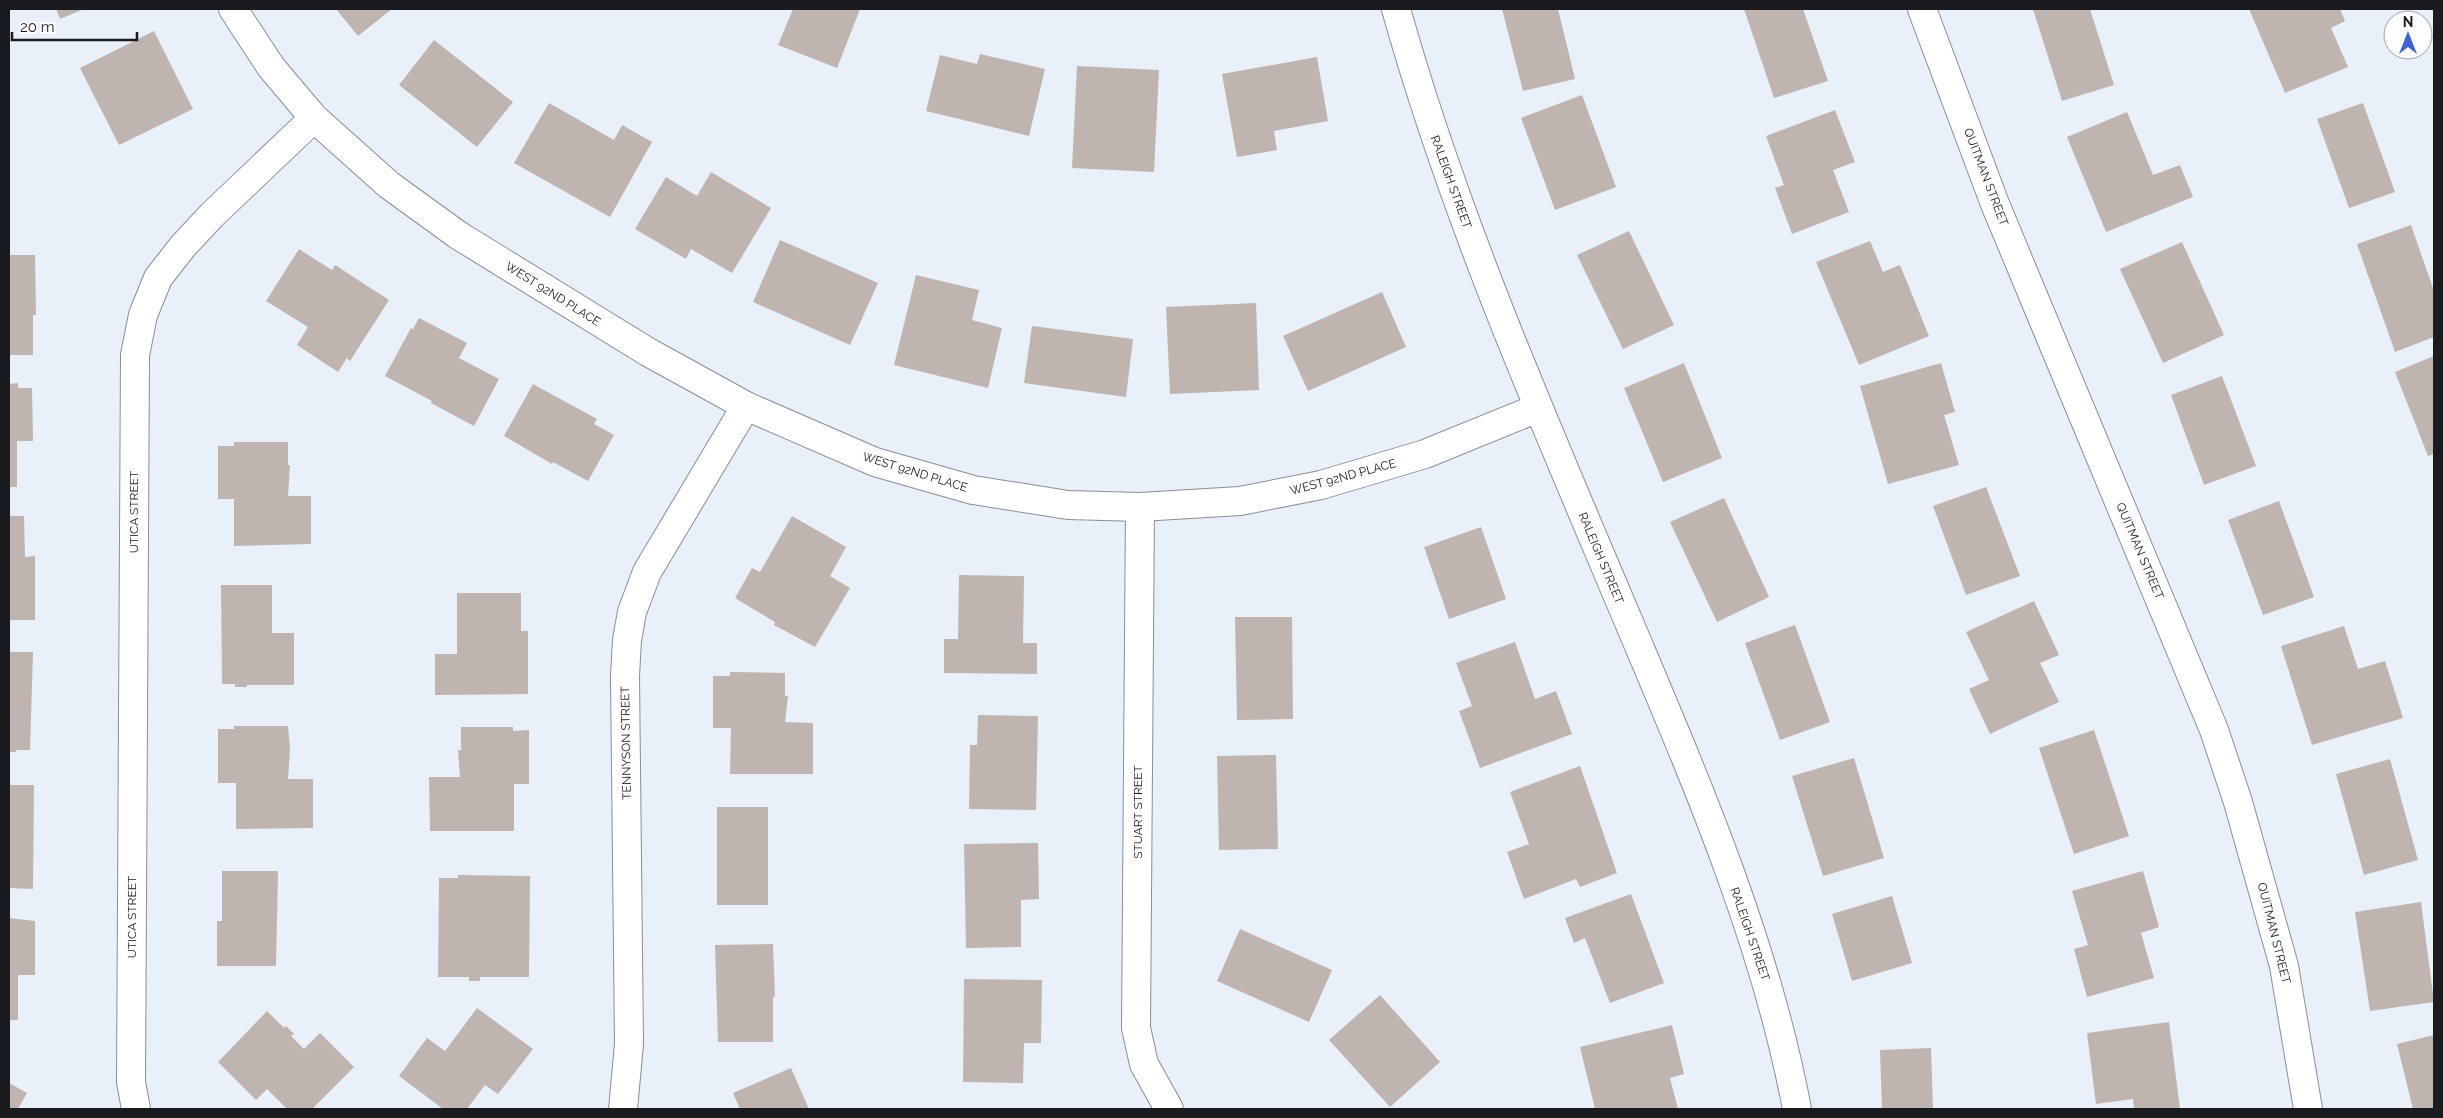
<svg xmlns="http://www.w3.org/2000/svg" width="2443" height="1118" viewBox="0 0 2443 1118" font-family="Raleway,sans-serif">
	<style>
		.building { fill: #bfb4b0 }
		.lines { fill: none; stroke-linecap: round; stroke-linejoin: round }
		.minor-casing { stroke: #8a8e97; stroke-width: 30 }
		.minor { stroke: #fff; stroke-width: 28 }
		.labels { text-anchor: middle; stroke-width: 5; stroke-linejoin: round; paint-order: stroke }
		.street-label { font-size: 12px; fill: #1a1b1f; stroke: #fcfdff }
	</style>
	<rect width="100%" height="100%" fill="#eaf0f9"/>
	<g class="building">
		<polygon points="56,9 84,9 60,19"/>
		<polygon points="336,9 392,9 358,36"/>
		<polygon points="793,9 860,9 837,68 778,45"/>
		<polygon points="1502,9 1558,9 1575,79 1523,91"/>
		<polygon points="1744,9 1803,9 1828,81 1774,98"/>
		<polygon points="2033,9 2090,9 2114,85 2062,101"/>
		<polygon points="2249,9 2340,9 2345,21 2331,28 2348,67 2285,93"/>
		<polygon points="154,31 193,109 119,145 80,68"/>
		<polygon points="434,40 513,102 477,147 399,85"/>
		<polygon points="980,54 1045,69 1029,136 926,111 940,55 977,64"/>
		<polygon points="1317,57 1328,121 1274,131 1277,150 1237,157 1222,74"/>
		<polygon points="1077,66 1159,70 1154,172 1072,168"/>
		<polygon points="1582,95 1616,187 1555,210 1521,118"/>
		<polygon points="549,103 614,140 622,125 652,142 610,217 514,163"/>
		<polygon points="2363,103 2395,192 2349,208 2317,119"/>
		<polygon points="1835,110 1855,162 1833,170 1849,212 1792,234 1775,188 1784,185 1766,136"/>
		<polygon points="2127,112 2153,175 2180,165 2193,197 2106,232 2067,137"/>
		<polygon points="711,172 771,208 732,273 691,249 686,259 635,229 666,177 697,196"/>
		<polygon points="2411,225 2434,291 2434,337 2395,352 2357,244"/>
		<polygon points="1629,231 1674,325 1623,349 1577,255"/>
		<polygon points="780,240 878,283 850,345 753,302"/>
		<polygon points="1870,241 1883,272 1900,265 1929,336 1859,365 1816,262"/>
		<polygon points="2182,242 2224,335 2163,363 2120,269"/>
		<polygon points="299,249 332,270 335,265 389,300 350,361 347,358 338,372 297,345 308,327 266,301"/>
		<polygon points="9,255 35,255 36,315 33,315 33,355 9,355"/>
		<polygon points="916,275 979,290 972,320 1002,328 988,388 894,365"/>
		<polygon points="1382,292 1406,347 1308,391 1283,336"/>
		<polygon points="1256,303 1259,390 1170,394 1166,307"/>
		<polygon points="419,318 467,343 459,358 499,379 474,426 431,403 432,401 385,376 411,328 413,329"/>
		<polygon points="1032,326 1133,339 1126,397 1024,383"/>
		<polygon points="2434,356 2434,454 2428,456 2395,372"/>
		<polygon points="1684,363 1722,458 1663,482 1624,388"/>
		<polygon points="1941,363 1955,412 1944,415 1959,465 1888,484 1860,386"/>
		<polygon points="2222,376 2256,466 2204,485 2171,395"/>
		<polygon points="18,383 18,388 32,388 33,441 17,441 17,487 9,487 9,384"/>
		<polygon points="533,384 597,419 594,424 614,435 588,481 553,462 552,464 504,436"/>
		<polygon points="234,442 288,442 288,465 290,465 288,496 311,496 311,544 234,546 234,499 218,499 218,446 234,446"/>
		<polygon points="1986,487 2020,576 1966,595 1933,506"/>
		<polygon points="1724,498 1769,597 1717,622 1670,522"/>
		<polygon points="2279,501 2314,597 2263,615 2228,520"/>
		<polygon points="9,516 24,516 25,557 35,556 35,620 9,620"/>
		<polygon points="792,516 846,547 830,576 850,588 815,647 774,625 775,622 735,598 752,568 760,572"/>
		<polygon points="1481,527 1506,599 1449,619 1424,547"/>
		<polygon points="959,575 1024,576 1023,643 1037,643 1037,674 944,673 944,639 958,639"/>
		<polygon points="221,585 272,585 272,633 294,633 294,685 247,685 247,687 235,687 235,684 222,684"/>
		<polygon points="457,593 521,593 521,631 528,631 528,694 435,695 435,654 457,654"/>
		<polygon points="2034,601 2059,655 2040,663 2059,702 1990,734 1969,689 1989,680 1966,632"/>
		<polygon points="1235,617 1292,617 1293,719 1237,720"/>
		<polygon points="1795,625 1830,722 1780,740 1745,643"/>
		<polygon points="2344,626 2358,669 2385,661 2403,718 2312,745 2281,646"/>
		<polygon points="1515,642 1535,699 1556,691 1572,734 1480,768 1459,711 1472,706 1456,663"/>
		<polygon points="9,652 33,652 30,750 16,750 16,752 9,752"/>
		<polygon points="730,672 785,673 785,696 788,696 785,722 813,723 813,774 730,774 731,728 713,728 713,676 730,676"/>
		<polygon points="978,715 1038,716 1036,810 969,809 970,745 977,745"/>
		<polygon points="234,726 288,726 290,748 288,779 313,779 313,828 236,829 236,783 218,783 218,729 234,729"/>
		<polygon points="461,727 513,727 513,731 529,730 529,784 514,784 514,831 430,831 429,777 460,777 458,750 461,750"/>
		<polygon points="2094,730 2129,836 2074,854 2039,748"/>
		<polygon points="1276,755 1278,849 1219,850 1217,756"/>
		<polygon points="1854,758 1884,858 1823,876 1792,776"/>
		<polygon points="2390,759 2418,860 2364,875 2336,774"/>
		<polygon points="1580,766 1617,873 1580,887 1576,879 1524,899 1507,852 1529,844 1510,792"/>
		<polygon points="9,785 34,785 33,889 9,888"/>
		<rect x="717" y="807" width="51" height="98"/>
		<polygon points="1038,843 1039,899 1021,900 1021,947 966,948 964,844"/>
		<polygon points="222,871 278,871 276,966 217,966 217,921 222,921"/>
		<polygon points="2143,871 2159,927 2141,933 2154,978 2087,997 2074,949 2088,945 2072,891"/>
		<polygon points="458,875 530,876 529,977 480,977 480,981 469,981 469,977 438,977 439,878 458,878"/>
		<polygon points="1631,894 1664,983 1610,1003 1585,938 1574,943 1565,918"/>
		<polygon points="1892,896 1912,963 1852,981 1832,914"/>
		<polygon points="2421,902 2434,1002 2370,1011 2355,912"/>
		<polygon points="9,918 35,921 35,975 18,975 18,1020 9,1020"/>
		<polygon points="1240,929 1332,970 1309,1022 1217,981"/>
		<polygon points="773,944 775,997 773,997 773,1042 718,1042 715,945"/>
		<polygon points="964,979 1042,980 1041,1043 1024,1043 1023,1083 963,1082"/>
		<polygon points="1380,995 1440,1062 1390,1107 1329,1040"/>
		<polygon points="477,1008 533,1049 498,1094 485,1085 467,1109 443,1109 399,1076 427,1038 445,1051"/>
		<polygon points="267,1011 284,1028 286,1026 294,1034 291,1036 304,1049 320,1033 354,1067 312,1109 287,1109 267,1089 256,1100 218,1062"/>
		<polygon points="2169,1022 2180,1109 2134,1109 2133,1099 2096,1104 2087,1033"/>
		<polygon points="1672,1025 1684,1074 1670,1078 1678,1109 1595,1109 1580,1047"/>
		<polygon points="2434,1035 2434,1109 2413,1109 2397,1044"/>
		<polygon points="1931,1048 1933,1109 1882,1109 1880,1050"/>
		<polygon points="791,1068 809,1109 740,1109 733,1093"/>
		<polygon points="9,1083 27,1093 18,1109 9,1109"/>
	</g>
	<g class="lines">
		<defs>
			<g id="minor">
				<polyline points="233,9 271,67 314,118 389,185 458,235 648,352 746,406 875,462 973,490 1068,505 1140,507 1240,501 1321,485 1425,454 1538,408"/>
				<path d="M 1396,9 C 1455,219 1543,419 1628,620 C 1695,779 1765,939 1797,1109"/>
				<polyline points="1922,9 1995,204 2214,730 2238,802 2284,966 2308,1109"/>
				<polyline points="1140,507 1136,1028 1144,1064 1169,1109"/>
				<polyline points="136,1109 131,1082 135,355 143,315 158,278 183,246 212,215 314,118"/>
				<polyline points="623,1109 629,1044 625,676 627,640 632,612 647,572 746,406"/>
			</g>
		</defs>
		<use href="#minor" class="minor-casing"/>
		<use href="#minor" class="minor"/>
	</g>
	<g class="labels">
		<g class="street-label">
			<text transform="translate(1986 177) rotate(69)" y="4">QUITMAN STREET</text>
			<text transform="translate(1451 182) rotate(70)" y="4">RALEIGH STREET</text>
			<text transform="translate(553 294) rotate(32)" y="4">WEST 92ND PLACE</text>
			<text transform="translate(915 472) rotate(17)" y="4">WEST 92ND PLACE</text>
			<text transform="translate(1343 477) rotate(-15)" y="4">WEST 92ND PLACE</text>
			<text transform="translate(134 512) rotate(-90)" y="4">UTICA STREET</text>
			<text transform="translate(2140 551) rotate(67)" y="4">QUITMAN STREET</text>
			<text transform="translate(1601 558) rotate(67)" y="4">RALEIGH STREET</text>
			<text transform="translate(626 743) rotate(-91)" y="4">TENNYSON STREET</text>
			<text transform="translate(1138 812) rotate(-90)" y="4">STUART STREET</text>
			<text transform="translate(132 917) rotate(-90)" y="4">UTICA STREET</text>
			<text transform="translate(2274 933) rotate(76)" y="4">QUITMAN STREET</text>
			<text transform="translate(1750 934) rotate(71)" y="4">RALEIGH STREET</text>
		</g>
	</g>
	<rect width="2443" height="1118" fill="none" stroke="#1a1b1f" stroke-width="20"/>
	<g transform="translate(2408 35)"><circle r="24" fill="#fcfdff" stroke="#a2a3a5"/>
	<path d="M0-4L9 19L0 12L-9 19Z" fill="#3f62d4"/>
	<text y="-8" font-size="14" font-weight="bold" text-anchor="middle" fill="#1a1b1f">N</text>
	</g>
	<path d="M12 32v8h125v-8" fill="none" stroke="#1a1b1f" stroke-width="2.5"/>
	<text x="20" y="32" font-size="15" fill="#1a1b1f" stroke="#fcfdff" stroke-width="4" paint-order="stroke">20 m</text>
</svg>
